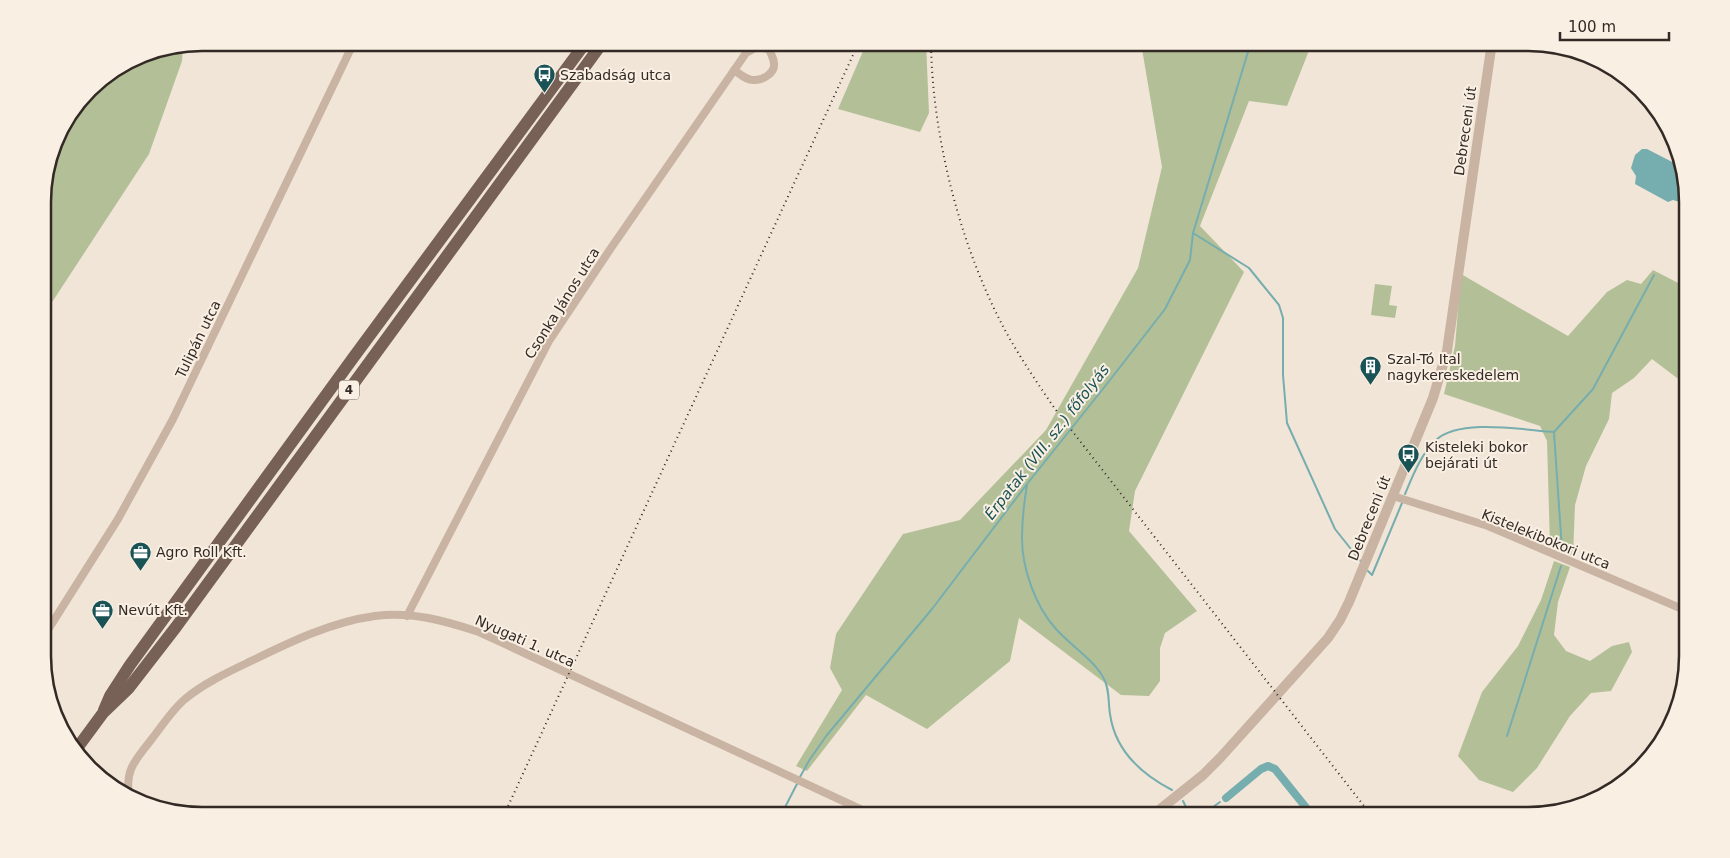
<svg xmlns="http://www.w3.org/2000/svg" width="1730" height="858" viewBox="0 0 1730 858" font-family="'DejaVu Sans',sans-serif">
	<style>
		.green { fill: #b3c097 }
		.water { fill: #76adaf }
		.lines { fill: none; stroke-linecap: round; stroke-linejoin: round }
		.stream { stroke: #76adaf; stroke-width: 2 }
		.canal { stroke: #76adaf; stroke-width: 8 }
		.minor { stroke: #c9b4a3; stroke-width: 8 }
		.tertiary { stroke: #c9b4a3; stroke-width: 10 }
		.primary { stroke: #776156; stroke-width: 12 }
		.rail { stroke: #342a25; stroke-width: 2; stroke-dasharray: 1 4; stroke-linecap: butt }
		.labels { text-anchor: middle; stroke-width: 4; stroke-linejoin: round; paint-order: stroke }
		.shield { fill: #f9efe3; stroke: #6f655e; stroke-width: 1 }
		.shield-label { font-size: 12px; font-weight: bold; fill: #342a25 }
		.poi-label { font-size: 14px; fill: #342a25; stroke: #f9efe3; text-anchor: start }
		.street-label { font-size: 14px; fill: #342a25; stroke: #f9efe3 }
		.water-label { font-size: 15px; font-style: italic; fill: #1a5356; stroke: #f9efe3 }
		.rim { fill: none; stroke: #342a25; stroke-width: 2.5 }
	</style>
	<rect width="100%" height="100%" fill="#f1e5d7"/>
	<g class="green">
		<polygon points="867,42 926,43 929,113 920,132 838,109"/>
		<polygon points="1141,43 1312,43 1287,106 1249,101 1200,226 1244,272 1135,491 1129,531 1197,611 1165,633 1160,648 1160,681 1149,696 1121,695 1019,618 1010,661 927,729 866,695 807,771 796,766 842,690 830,668 836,634 903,534 960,520 1046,430 1138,268 1162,167"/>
		<polygon points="183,46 182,61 149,154 43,316 43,192 59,132 97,82 141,55"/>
		<polygon points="1653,270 1686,287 1687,377 1677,378 1652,359 1634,378 1612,393 1609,419 1586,466 1575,505 1573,556 1550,546 1547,441 1540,426 1444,394 1455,346 1461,274 1568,336 1607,292 1627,280 1641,284"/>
		<polygon points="1375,284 1392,286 1389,305 1397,306 1395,318 1371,315"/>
		<polygon points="1554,561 1570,567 1558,602 1554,635 1566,651 1590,661 1612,646 1629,642 1632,652 1611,691 1591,693 1570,716 1537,768 1513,792 1479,780 1458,756 1482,692 1518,646 1541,600"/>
	</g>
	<polygon class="water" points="1642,149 1647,149 1680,166 1686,182 1686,204 1673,200 1668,202 1635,184 1636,176 1631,168 1635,155"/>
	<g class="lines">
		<g class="stream">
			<polyline points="1682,226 1686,218"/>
			<polyline points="1193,233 1249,268 1279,305 1283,318 1283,375 1287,423 1335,529 1362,563"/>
			<polyline points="1554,433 1562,550"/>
			<path d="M 1027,485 C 1024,503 1022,520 1022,538 C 1022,568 1035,606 1056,629 C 1070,645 1092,658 1103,677 C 1110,688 1108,703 1110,714 C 1115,750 1141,774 1172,790"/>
			<path d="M 1405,494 C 1413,475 1421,454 1436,440 C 1460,418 1523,430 1554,432 L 1593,389 L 1654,275"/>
			<polyline points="1368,571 1372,575 1402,503"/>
			<polyline points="1507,736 1561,566"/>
			<polyline points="800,777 810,759 827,735 932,609 1027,484 1110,380 1165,309 1190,260 1193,233 1251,42"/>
			<polyline points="1183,801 1190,815"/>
			<polyline points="781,815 798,782"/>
			<polyline points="1202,815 1220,802"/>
		</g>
		<polyline class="canal" points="1226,798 1261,769 1268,766 1275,769 1312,815"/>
		<g class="minor">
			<polyline points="1393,496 1488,526 1687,611"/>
			<path d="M 407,616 L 549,341 L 611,248 L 746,53 L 757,47 L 769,49 C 771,54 774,59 774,64 C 775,73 763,80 755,80 C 747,81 740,74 734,70"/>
			<polyline points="44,636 118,519 173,419 354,42"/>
			<path d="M 129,797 C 125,769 135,761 151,740 C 162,726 172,710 185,699 C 203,684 226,673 247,663 C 288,643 330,622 375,616 C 411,611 446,621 479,632 L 873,815"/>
		</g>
		<polyline class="tertiary" points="1153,815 1203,775 1220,758 1328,638 1340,620 1349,602 1433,398 1447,351 1492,42"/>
		<g class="primary">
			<polyline points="104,710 110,696 130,665 353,358 586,42"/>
			<polyline points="75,751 103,713 128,689 176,627 603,42"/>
		</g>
		<g class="rail">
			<path d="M 931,42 C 932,137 961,249 1006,332 C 1021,359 1038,384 1055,409 L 1371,815"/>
			<polyline points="504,815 859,42"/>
		</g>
	</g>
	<defs>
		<symbol id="bus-pin" viewBox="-11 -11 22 30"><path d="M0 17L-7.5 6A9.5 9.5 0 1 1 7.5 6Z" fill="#1a5356" stroke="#f9efe3"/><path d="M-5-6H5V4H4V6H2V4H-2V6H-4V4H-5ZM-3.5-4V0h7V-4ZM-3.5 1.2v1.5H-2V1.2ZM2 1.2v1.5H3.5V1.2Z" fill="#fff"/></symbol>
		<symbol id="building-pin" viewBox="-11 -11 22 30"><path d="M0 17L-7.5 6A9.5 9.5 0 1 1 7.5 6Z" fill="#1a5356" stroke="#f9efe3"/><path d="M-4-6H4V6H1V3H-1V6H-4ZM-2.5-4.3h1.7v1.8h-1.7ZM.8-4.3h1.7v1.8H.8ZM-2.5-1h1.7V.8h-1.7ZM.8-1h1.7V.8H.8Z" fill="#fff"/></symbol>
		<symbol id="office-pin" viewBox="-11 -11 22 30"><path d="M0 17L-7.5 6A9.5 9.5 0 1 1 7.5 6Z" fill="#1a5356" stroke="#f9efe3"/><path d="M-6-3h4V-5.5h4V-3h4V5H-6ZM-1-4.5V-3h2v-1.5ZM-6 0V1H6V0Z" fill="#fff"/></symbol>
	</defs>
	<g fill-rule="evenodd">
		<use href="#bus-pin" x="532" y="62" width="25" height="34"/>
		<use href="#building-pin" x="1358" y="354" width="25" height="34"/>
		<use href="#bus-pin" x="1396" y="442" width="25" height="34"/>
		<use href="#office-pin" x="128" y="540" width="25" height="34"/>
		<use href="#office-pin" x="90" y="598" width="25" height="34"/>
	</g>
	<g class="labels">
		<rect class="shield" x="339" y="380.5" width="20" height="19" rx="4"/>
		<g class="shield-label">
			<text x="349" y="394">4</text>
		</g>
		<g class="poi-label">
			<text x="560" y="80">Szabadság utca</text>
			<text x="1387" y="364">Szal-Tó Ital<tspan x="1387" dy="16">nagykereskedelem</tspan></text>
			<text x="1425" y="452">Kisteleki bokor<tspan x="1425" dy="16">bejárati út</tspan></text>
			<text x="156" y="557">Agro Roll Kft.</text>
			<text x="118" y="615">Nevút Kft.</text>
		</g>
		<g class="street-label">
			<text transform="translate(1465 131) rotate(-82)" y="5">Debreceni út</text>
			<text transform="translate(562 303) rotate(-58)" y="5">Csonka János utca</text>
			<text transform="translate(198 339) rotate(-64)" y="5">Tulipán utca</text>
			<text transform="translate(1369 518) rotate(-68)" y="5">Debreceni út</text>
			<text transform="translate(1546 539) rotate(22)" y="5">Kistelekibokori utca</text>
			<text transform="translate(525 641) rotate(24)" y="5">Nyugati 1. utca</text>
		</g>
		<g class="water-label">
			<text transform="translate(1047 442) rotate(-52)" y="5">Érpatak (VIII. sz.) főfolyás</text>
		</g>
	</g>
	<path d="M0 0H1730V858H0ZM202 51H1528A151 151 0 0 1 1679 202V656A151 151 0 0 1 1528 807H202A151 151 0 0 1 51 656V202A151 151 0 0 1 202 51Z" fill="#f9efe3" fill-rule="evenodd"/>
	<path class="rim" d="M202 51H1528A151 151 0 0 1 1679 202V656A151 151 0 0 1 1528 807H202A151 151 0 0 1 51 656V202A151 151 0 0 1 202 51Z"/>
	<path d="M1560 32v8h109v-8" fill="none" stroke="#342a25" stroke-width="2.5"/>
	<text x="1568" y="32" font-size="15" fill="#342a25" stroke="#f9efe3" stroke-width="4" paint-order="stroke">100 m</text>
</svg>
